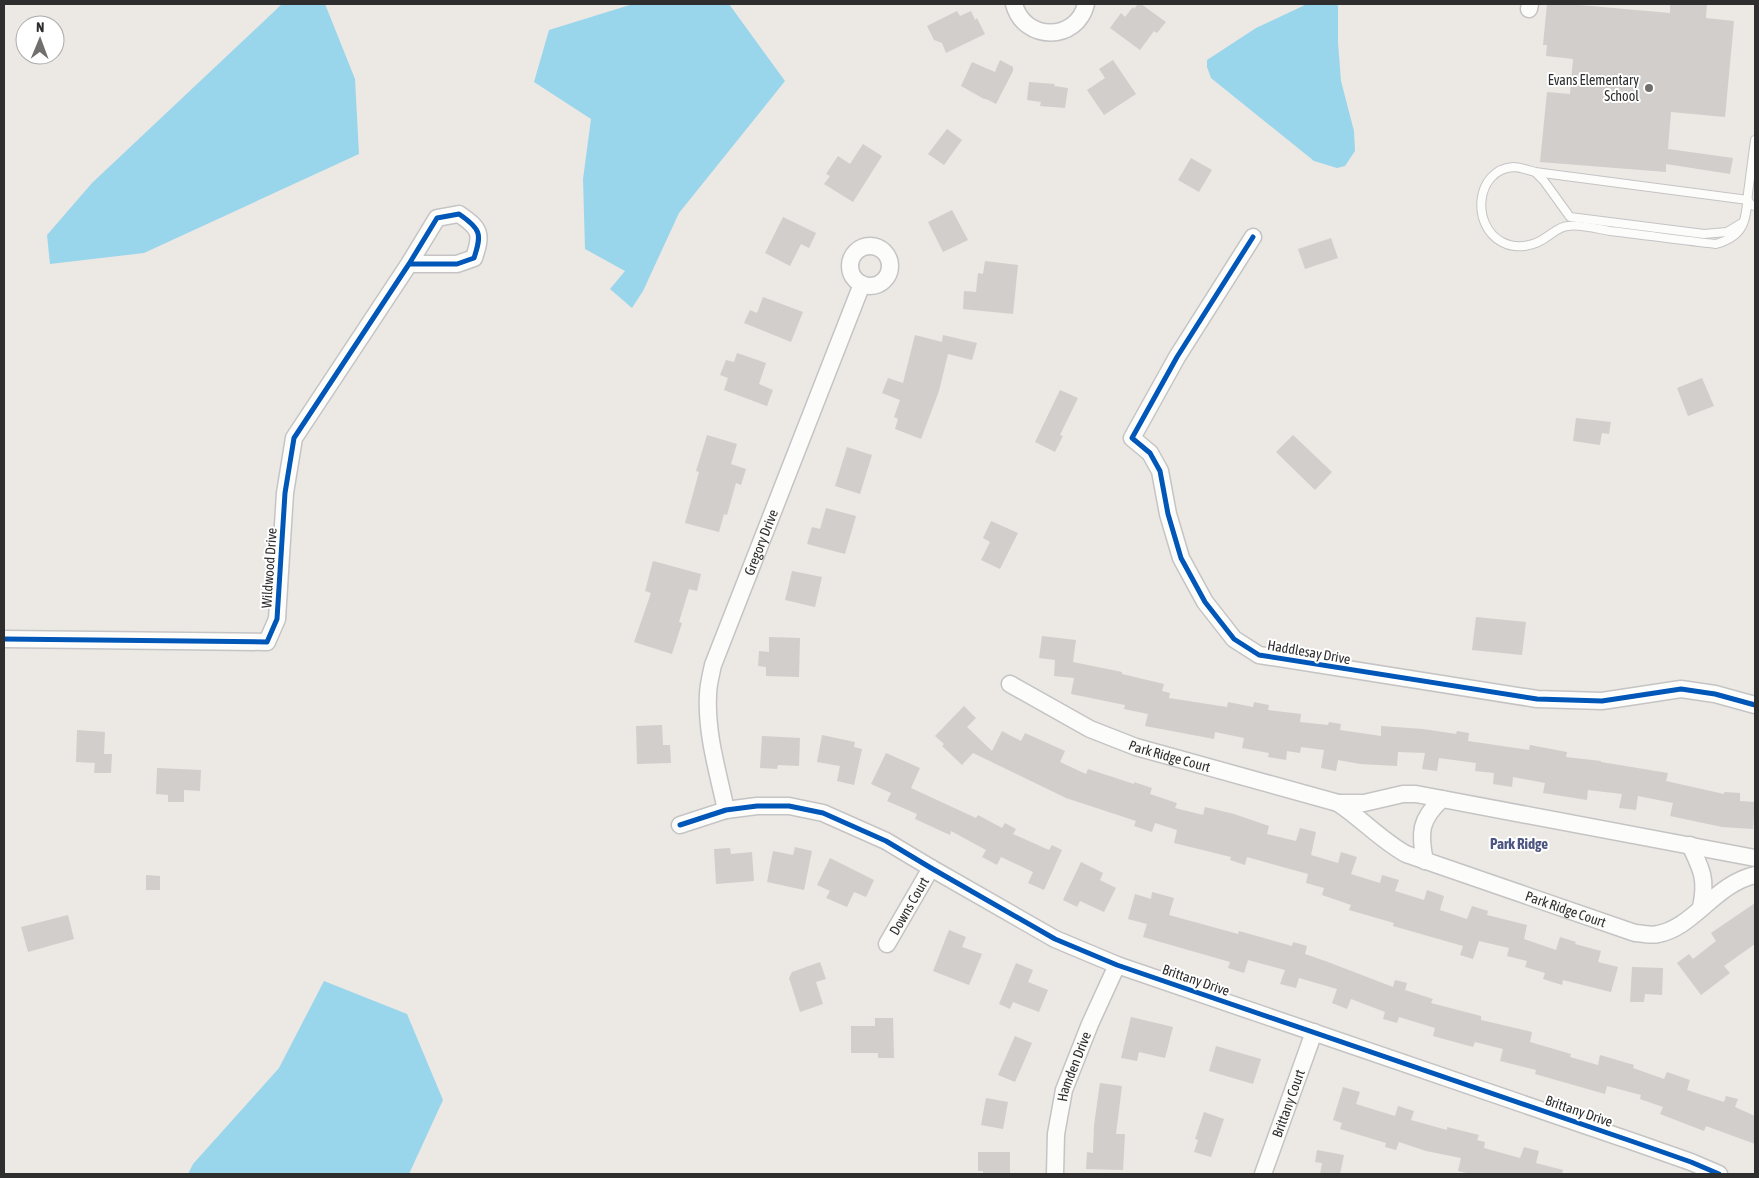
<svg xmlns="http://www.w3.org/2000/svg" width="1759" height="1178" viewBox="0 0 1759 1178" font-family="'Asap Condensed',sans-serif">
	<style>
		.water { fill: #99d6ec }
		.building { fill: #d1cecb }
		.lines { fill: none; stroke-linecap: round; stroke-linejoin: round }
		.lane-casing { stroke: #c5c4c5; stroke-width: 10 }
		.street-casing { stroke: #c5c4c5; stroke-width: 19 }
		.lane { stroke: #fcfcfb; stroke-width: 8 }
		.street { stroke: #fcfcfb; stroke-width: 16 }
		.cycleway-casing { stroke: #fff; stroke-width: 8 }
		.cycleway { stroke: #0057b8; stroke-width: 5 }
		.poi-dot { fill: #706f6e; stroke: #fff; stroke-width: 2 }
		.labels { text-anchor: middle; stroke-width: 4; stroke-linejoin: round; paint-order: stroke }
		.poi-label { font-size: 14px; fill: #2e2e2e; stroke: #fff; text-anchor: end }
		.street-label { font-size: 14px; fill: #2e2e2e; stroke: #fff }
		.neighbourhood-label { font-size: 15px; font-weight: bold; fill: #4d5680; stroke: #fff }
	</style>
	<rect width="100%" height="100%" fill="#ece8e4"/>
	<g class="water">
		<polygon points="282,4 325,4 355,79 359,154 144,253 50,264 47,235 92,183"/>
		<polygon points="633,4 729,4 785,81 679,213 643,291 632,308 610,289 625,271 585,249 583,179 591,119 534,82 549,30"/>
		<polygon points="1307,4 1336,4 1338,6 1338,42 1341,81 1354,131 1355,151 1345,166 1337,168 1314,161 1211,78 1207,67 1207,60 1256,28"/>
		<polygon points="324,981 407,1014 443,1100 409,1174 188,1174 193,1164 279,1068"/>
	</g>
	<g class="building">
		<polygon points="1138,4 1141,4 1166,22 1157,33 1154,31 1140,50 1110,28 1121,13 1125,17 1133,7 1134,9"/>
		<polygon points="1547,4 1568,4 1670,13 1670,4 1707,4 1706,18 1734,21 1725,117 1671,112 1668,149 1733,158 1730,174 1666,164 1666,172 1540,162 1547,92 1570,94 1573,59 1546,56 1547,45 1543,45"/>
		<polygon points="957,11 960,16 971,11 975,20 977,18 985,34 946,53 942,43 934,40 927,26"/>
		<polygon points="1000,60 1013,67 1013,71 996,104 986,99 984,99 961,86 972,62 995,72"/>
		<polygon points="1113,60 1136,94 1104,115 1087,90 1105,78 1099,69"/>
		<polygon points="1029,82 1055,84 1054,86 1068,88 1065,108 1040,106 1041,102 1027,100"/>
		<polygon points="947,129 962,140 944,165 928,154"/>
		<polygon points="863,144 882,156 853,202 824,184 830,176 826,174 838,156 850,164"/>
		<polygon points="1191,158 1212,170 1199,192 1178,180"/>
		<polygon points="952,210 968,240 943,252 928,222"/>
		<polygon points="783,217 816,233 809,248 801,244 790,266 765,253"/>
		<polygon points="1331,238 1338,258 1305,269 1298,249"/>
		<polygon points="985,261 1018,265 1013,314 963,309 964,291 976,292 978,273 983,274"/>
		<polygon points="763,297 803,312 791,342 744,323 750,310 757,313"/>
		<polygon points="915,335 942,342 943,335 977,343 972,360 948,354 939,391 921,439 895,429 898,419 894,417 900,400 882,393 888,378 903,383"/>
		<polygon points="737,353 766,363 759,384 773,390 767,406 724,390 728,378 720,375 726,360 734,362"/>
		<polygon points="1702,378 1714,406 1688,416 1677,388"/>
		<polygon points="1060,390 1078,398 1060,435 1063,436 1055,452 1035,442"/>
		<polygon points="1576,418 1611,422 1609,434 1602,433 1600,445 1573,441"/>
		<polygon points="707,435 737,444 731,464 746,469 741,485 736,483 727,515 724,514 719,532 685,523 699,472 696,471"/>
		<polygon points="1293,435 1332,472 1315,490 1276,452"/>
		<polygon points="847,447 872,455 860,494 835,486"/>
		<polygon points="826,508 856,516 845,554 807,544 812,527 820,529"/>
		<polygon points="991,521 1018,533 1000,569 981,560 990,542 983,538"/>
		<polygon points="653,561 701,574 697,591 689,589 679,622 682,623 672,654 634,642 651,593 645,591"/>
		<polygon points="792,571 822,577 815,607 785,600"/>
		<polygon points="1476,617 1526,622 1522,655 1472,650"/>
		<polygon points="1042,636 1076,640 1073,662 1122,672 1122,674 1164,684 1162,691 1170,693 1169,698 1227,707 1228,702 1253,707 1254,702 1269,705 1268,710 1301,714 1300,722 1328,725 1329,722 1341,724 1340,730 1381,736 1381,726 1423,729 1456,734 1457,731 1469,733 1468,741 1529,750 1530,745 1567,752 1566,757 1601,761 1601,762 1668,773 1666,781 1724,794 1724,792 1740,793 1740,801 1755,802 1753,829 1722,827 1670,816 1673,803 1638,796 1636,810 1619,808 1622,794 1588,790 1587,800 1543,793 1545,783 1513,777 1512,787 1493,784 1494,773 1475,771 1476,763 1439,758 1437,771 1422,769 1425,753 1398,752 1397,766 1360,764 1338,760 1336,771 1321,768 1324,750 1301,747 1300,753 1287,751 1286,760 1268,757 1269,753 1242,748 1244,738 1215,732 1214,739 1145,726 1148,714 1124,709 1125,705 1071,694 1074,678 1054,676 1055,660 1039,658"/>
		<polygon points="769,637 800,638 799,677 766,676 766,667 758,666 759,651 769,652"/>
		<polygon points="964,706 976,718 967,727 992,751 1002,731 1021,741 1025,733 1065,751 1060,762 1086,774 1088,769 1134,784 1134,782 1152,788 1150,794 1177,803 1175,808 1203,815 1205,807 1234,814 1269,826 1267,834 1296,841 1300,828 1316,832 1311,855 1338,863 1341,852 1357,857 1351,874 1380,883 1382,875 1399,880 1395,891 1424,900 1427,890 1444,896 1440,910 1467,919 1472,906 1488,911 1487,915 1527,925 1524,939 1556,950 1560,937 1576,942 1575,944 1601,951 1598,962 1618,967 1611,992 1563,980 1562,985 1543,979 1545,973 1525,967 1527,961 1507,956 1509,948 1479,941 1473,959 1460,955 1463,946 1393,926 1394,923 1349,910 1351,905 1322,895 1324,888 1306,883 1308,874 1247,857 1245,865 1230,860 1231,857 1174,843 1177,830 1155,823 1152,832 1134,826 1136,821 1066,798 973,753 962,765 942,746 944,744 935,736"/>
		<polygon points="662,725 663,745 670,745 671,763 637,764 636,726"/>
		<polygon points="77,730 105,732 104,754 112,754 111,773 94,773 95,763 76,762"/>
		<polygon points="822,735 855,742 854,747 862,749 854,785 837,781 840,766 817,762"/>
		<polygon points="762,736 800,738 799,766 778,765 777,769 760,768"/>
		<polygon points="886,753 920,768 911,788 976,818 978,815 1002,828 1005,823 1016,829 1013,834 1049,850 1052,845 1062,850 1044,890 1028,883 1033,872 1001,857 997,865 982,857 986,850 951,831 950,835 915,819 917,814 887,801 891,793 871,784"/>
		<polygon points="157,768 201,770 200,791 184,790 184,802 168,802 168,795 156,794"/>
		<polygon points="795,847 812,851 804,890 767,882 773,851 793,855"/>
		<polygon points="730,848 731,854 752,852 754,881 716,884 714,849"/>
		<polygon points="830,858 874,880 866,897 854,892 847,907 826,898 830,891 817,885"/>
		<polygon points="1081,862 1103,873 1100,880 1116,888 1104,912 1080,901 1077,907 1063,900"/>
		<polygon points="146,875 160,876 160,890 146,890"/>
		<polygon points="1152,892 1174,898 1169,915 1238,934 1239,931 1292,946 1293,942 1307,946 1305,954 1328,962 1393,987 1395,980 1407,983 1405,990 1433,999 1431,1003 1481,1016 1481,1020 1532,1032 1530,1042 1571,1054 1570,1057 1598,1065 1600,1055 1634,1065 1633,1068 1664,1079 1667,1072 1690,1080 1687,1090 1724,1102 1726,1096 1738,1099 1735,1107 1755,1116 1755,1144 1706,1126 1704,1131 1660,1114 1663,1107 1640,1099 1641,1095 1607,1086 1605,1094 1535,1074 1536,1070 1500,1061 1503,1049 1475,1042 1473,1047 1433,1036 1435,1028 1399,1017 1397,1023 1383,1019 1385,1012 1351,999 1347,1009 1332,1003 1337,989 1299,978 1296,988 1280,984 1285,970 1248,960 1244,973 1228,968 1230,962 1143,937 1147,924 1128,919 1135,894 1151,899"/>
		<polygon points="1755,903 1755,944 1724,966 1730,973 1701,995 1677,963 1689,954 1693,959 1716,941 1711,933"/>
		<polygon points="68,915 74,939 28,952 21,927"/>
		<polygon points="949,930 966,937 962,947 982,954 969,985 933,971"/>
		<polygon points="820,962 826,979 816,982 823,1004 800,1012 789,978 792,972"/>
		<polygon points="1016,963 1033,970 1028,982 1048,990 1039,1012 1013,1002 1010,1009 999,1004"/>
		<polygon points="1632,967 1663,968 1662,995 1645,994 1644,1002 1630,1002"/>
		<polygon points="1131,1017 1173,1027 1165,1058 1139,1052 1137,1061 1121,1058"/>
		<polygon points="875,1018 893,1018 894,1058 878,1058 878,1053 851,1053 851,1026 875,1026"/>
		<polygon points="1015,1036 1032,1043 1015,1082 998,1075"/>
		<polygon points="1216,1046 1261,1059 1253,1084 1209,1071"/>
		<polygon points="1100,1083 1122,1086 1116,1134 1125,1134 1123,1170 1086,1169 1087,1152 1093,1153 1094,1125"/>
		<polygon points="1343,1087 1360,1092 1356,1104 1395,1116 1398,1106 1414,1111 1411,1120 1447,1130 1447,1127 1479,1135 1477,1140 1485,1142 1484,1148 1520,1158 1524,1147 1539,1151 1536,1163 1563,1170 1562,1174 1471,1174 1458,1171 1461,1158 1426,1151 1399,1142 1396,1150 1385,1147 1386,1143 1340,1129 1342,1123 1333,1120"/>
		<polygon points="986,1098 1008,1102 1003,1129 981,1125"/>
		<polygon points="1204,1112 1224,1119 1211,1157 1194,1152 1198,1140 1195,1139"/>
		<polygon points="1317,1150 1344,1155 1340,1174 1320,1174 1322,1163 1315,1162"/>
		<polygon points="978,1152 1010,1152 1010,1174 983,1174 983,1171 978,1171"/>
	</g>
	<g class="lines">
		<defs>
			<g id="lane">
				<path d="M 1755,140 L 1748,193 C 1746,220 1745,236 1716,244 C 1680,240 1645,235 1610,231 C 1598,229 1580,224 1568,226 C 1561,226 1554,232 1548,236 C 1535,246 1517,250 1502,242 C 1471,226 1475,170 1513,167 C 1520,167 1528,170 1535,172 L 1748,200 L 1751,205 L 1755,206"/>
				<polyline points="1535,172 1544,181 1570,217 1704,234 1727,232 1742,223"/>
			</g>
			<g id="street">
				<path d="M 1014,4 C 1024,42 1077,42 1086,4"/>
				<polyline points="1529,9 1530,4"/>
				<polyline points="1253,237 1177,357 1132,438 1150,453 1160,471 1168,514 1181,558 1205,602 1234,639 1259,655 1537,699 1602,701 1681,689 1715,694 1755,705"/>
				<circle cx="870" cy="266" r="20"/>
				<path d="M 4,639 L 267,642 L 277,619 L 285,493 L 294,438 L 409,264 L 437,218 L 459,214 C 481,229 482,234 474,258 L 457,264 L 409,264"/>
				<path id="s1" d="M 1010,684 L 1090,729 L 1136,747 L 1338,803 L 1364,803 L 1403,794 L 1416,794 L 1755,858"/>
				<path id="s2" d="M 1338,803 C 1362,819 1382,841 1406,854 L 1635,933 C 1642,933 1651,936 1658,934 C 1693,928 1715,884 1755,875"/>
				<path id="s3" d="M 726,810 C 718,772 706,734 708,695 C 708,685 711,675 713,665 L 862,284"/>
				<polyline points="680,825 726,810 757,806 789,806 823,813 886,841 931,868 1055,939 1117,965 1634,1142 1691,1162 1719,1174"/>
				<path d="M 1690,845 C 1702,870 1707,880 1701,907"/>
				<path d="M 1425,861 C 1419,833 1420,819 1442,799"/>
				<path id="s4" d="M 887,944 L 931,868"/>
				<path id="s5" d="M 1055,1174 L 1056,1134 L 1064,1090 L 1090,1024 L 1117,965"/>
				<path id="s6" d="M 1263,1174 L 1314,1032"/>
			</g>
		</defs>
		<use href="#lane" class="lane-casing"/>
		<use href="#street" class="street-casing"/>
		<use href="#lane" class="lane"/>
		<use href="#street" class="street"/>
		<defs>
			<g id="cycleway">
				<polyline points="1253,237 1177,357 1132,438 1150,453 1160,471 1168,514 1181,558 1205,602 1234,639 1259,655 1537,699 1602,701 1681,689 1715,694 1755,705"/>
				<path d="M 4,639 L 267,642 L 277,619 L 285,493 L 294,438 L 409,264 L 437,218 L 459,214 C 481,229 482,234 474,258 L 457,264 L 409,264"/>
				<polyline points="680,825 726,810 757,806 789,806 823,813 886,841 931,868 1055,939 1117,965 1634,1142 1691,1162 1719,1174"/>
			</g>
		</defs>
		<use href="#cycleway" class="cycleway-casing"/>
		<use href="#cycleway" class="cycleway"/>
	</g>
	<circle class="poi-dot" cx="1649" cy="88" r="5"/>
	<g class="labels">
		<g class="poi-label">
			<text x="1639" y="85">Evans Elementary<tspan x="1639" dy="16">School</tspan></text>
		</g>
		<g class="street-label">
			<text dy="5" stroke="none"><textPath href="#s3" startOffset="279">Gregory Drive</textPath></text>
			<text transform="translate(269 568) rotate(-86)" y="5">Wildwood Drive</text>
			<text transform="translate(1309 652) rotate(10)" y="5">Haddlesay Drive</text>
			<text dy="5" stroke="none"><textPath href="#s1" startOffset="176">Park Ridge Court</textPath></text>
			<text dy="5" stroke="none"><textPath href="#s4" startOffset="44">Downs Court</textPath></text>
			<text dy="5" stroke="none"><textPath href="#s2" startOffset="254">Park Ridge Court</textPath></text>
			<text transform="translate(1196 980) rotate(19)" y="5">Brittany Drive</text>
			<text dy="5" stroke="none"><textPath href="#s5" startOffset="110">Hamden Drive</textPath></text>
			<text dy="5" stroke="none"><textPath href="#s6" startOffset="75">Brittany Court</textPath></text>
			<text transform="translate(1579 1111) rotate(19)" y="5">Brittany Drive</text>
		</g>
		<g class="neighbourhood-label">
			<text x="1519" y="849">Park Ridge</text>
		</g>
	</g>
	<rect width="1759" height="1178" fill="none" stroke="#2e2e2e" stroke-width="10"/>
	<g transform="translate(40 40) rotate(1)"><circle r="24" fill="#ffffff" stroke="#ababab"/>
	<path d="M0-4L9 19L0 12L-9 19Z" fill="#706f6e"/>
	<text y="-8" font-size="14" font-weight="bold" text-anchor="middle" fill="#2e2e2e">N</text>
	</g>
</svg>
